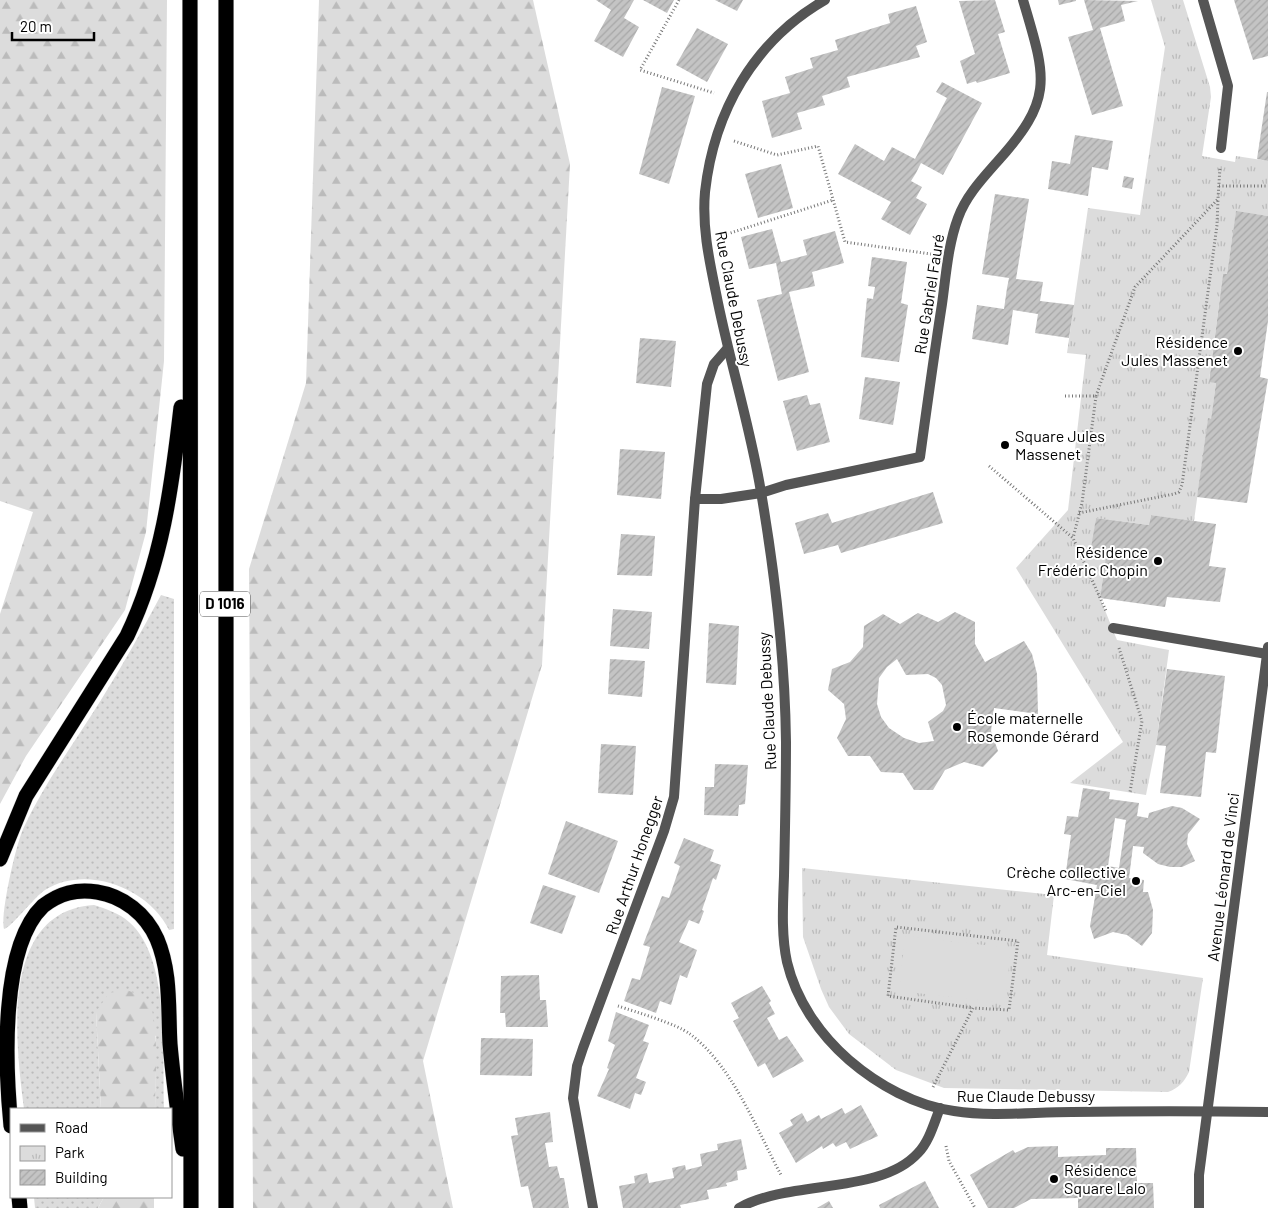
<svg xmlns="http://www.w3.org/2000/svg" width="1268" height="1208" viewBox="0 0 1268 1208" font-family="Barlow,sans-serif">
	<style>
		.grass { fill: url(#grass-dots) }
		.forest { fill: url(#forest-firs) }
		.park { fill: url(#park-tufts) }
		.pitch { fill: #dcdcdc }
		.building { fill: url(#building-hatch); fill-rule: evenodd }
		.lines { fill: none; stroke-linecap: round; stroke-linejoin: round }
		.highway-casing { stroke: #dbdbdb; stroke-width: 16 }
		.path { stroke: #777; stroke-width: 3; stroke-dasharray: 1 2.5; stroke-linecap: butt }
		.street { stroke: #555; stroke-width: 10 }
		.highway { stroke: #000; stroke-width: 15 }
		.poi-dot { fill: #000; stroke: #fff; stroke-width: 2 }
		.labels { text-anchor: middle; stroke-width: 4; stroke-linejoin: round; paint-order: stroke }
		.shield { fill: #fff; stroke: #4c4c4c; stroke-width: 1 }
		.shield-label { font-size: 15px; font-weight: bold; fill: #000 }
		.street-label { font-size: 16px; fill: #000; stroke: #fff }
		.poi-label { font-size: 16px; fill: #000; stroke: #fff; text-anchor: end }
	</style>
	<defs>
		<pattern id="grass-dots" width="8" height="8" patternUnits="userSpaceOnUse" patternTransform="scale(1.25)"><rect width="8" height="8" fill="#dcdcdc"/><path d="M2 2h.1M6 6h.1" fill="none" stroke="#bbb" stroke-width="1.8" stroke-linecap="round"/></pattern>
		<pattern id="forest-firs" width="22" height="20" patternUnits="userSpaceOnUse" patternTransform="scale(1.25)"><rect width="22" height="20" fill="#dcdcdc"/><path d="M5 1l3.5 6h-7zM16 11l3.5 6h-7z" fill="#bbb"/></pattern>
		<pattern id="park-tufts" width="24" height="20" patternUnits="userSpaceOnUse" patternTransform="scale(1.25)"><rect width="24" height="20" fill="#dcdcdc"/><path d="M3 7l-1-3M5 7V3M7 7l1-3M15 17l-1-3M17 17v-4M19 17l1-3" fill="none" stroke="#bbb"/></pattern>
		<pattern id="building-hatch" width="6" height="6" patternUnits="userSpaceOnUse" patternTransform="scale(1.25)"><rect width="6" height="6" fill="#c4c4c4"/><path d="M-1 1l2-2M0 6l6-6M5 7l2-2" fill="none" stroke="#a7a7a7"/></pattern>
	</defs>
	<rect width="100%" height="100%" fill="#fff"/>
	<g class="grass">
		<path d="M 161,595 L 174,599 L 174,929 L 169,930 C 149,888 86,864 45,890 C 34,897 11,928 4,929 C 0,915 16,843 24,827 C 45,782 75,742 101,700 C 122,666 142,631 161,595 Z"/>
		<path d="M 94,905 C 106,909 119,913 129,922 C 171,958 162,1058 164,1109 L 155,1109 L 156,1036 L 96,1012 L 101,1109 L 24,1109 C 15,1040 0,911 94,905 Z"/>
		<polygon points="34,1197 104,1197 98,1208 35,1208"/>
	</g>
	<g class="forest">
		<polygon points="0,0 167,0 164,361 146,532 125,610 26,756 0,804 0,614 33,512 0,501"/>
		<polygon points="319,0 533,0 570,164 542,665 423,1061 453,1208 253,1208 249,569 306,383"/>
		<path d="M 126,990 C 134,993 145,995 149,1003 C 160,1022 155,1086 155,1109 L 101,1109 L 96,1012 L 109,993 Z"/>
		<polygon points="104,1197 154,1197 154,1208 98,1208"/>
	</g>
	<g class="park">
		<polygon points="1151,0 1183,0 1210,87 1211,97 1202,156 1235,162 1236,156 1268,161 1268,216 1236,212 1227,274 1223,274 1209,381 1216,383 1211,419 1208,419 1194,521 1151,515 1149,525 1096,518 1091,554 1106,556 1100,598 1117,640 1169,650 1156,745 1146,795 1070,783 1123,742 1016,568 1068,510 1086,355 1067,353 1088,208 1140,215 1165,47"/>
		<path d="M 802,868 L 1054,895 L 1047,955 L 1203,978 L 1189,1072 C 1184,1082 1179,1088 1168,1092 L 944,1088 L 896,1070 L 849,1034 L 829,1007 L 821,989 L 803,937 Z"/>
	</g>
	<polygon class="pitch" points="905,936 1011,948 1005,1003 899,991"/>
	<g class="building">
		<polygon points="596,0 634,0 624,18 639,27 623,57 594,41 611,10"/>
		<polygon points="643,0 674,0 667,13"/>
		<polygon points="715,0 743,0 737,11"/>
		<polygon points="995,0 1005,32 998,34 1010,73 977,83 976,81 967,84 960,61 975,54 959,1"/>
		<polygon points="1058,0 1076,0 1076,1 1059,5"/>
		<polygon points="1084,0 1138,1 1121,5 1125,21 1100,28 1123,106 1092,115 1068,37 1093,30"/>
		<polygon points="1234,0 1268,0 1268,56 1253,60"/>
		<polygon points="916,6 927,42 916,46 920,57 847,77 850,87 822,96 825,105 797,113 802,129 772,138 762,101 790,93 785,77 813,68 810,58 838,50 835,40 890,23 888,14"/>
		<polygon points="697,28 728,44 707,82 676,65"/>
		<polygon points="942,82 982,103 943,175 921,163 916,173 911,181 922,187 916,198 927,204 910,235 881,219 891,202 838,174 855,144 884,161 892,147 915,159 947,98 936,92"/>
		<polygon points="662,87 695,96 669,184 639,174"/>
		<polygon points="1267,92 1268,92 1268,161 1257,159"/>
		<polygon points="1075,135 1113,141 1108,170 1092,167 1088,196 1048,189 1052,161 1070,164"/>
		<polygon points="781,164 793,208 758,218 745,174"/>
		<polygon points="1124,176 1134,178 1132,189 1122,187"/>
		<polygon points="995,194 1029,199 1016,279 1043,282 1040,301 1074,305 1069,338 1035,333 1038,314 1013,310 1008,345 972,339 977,305 1004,309 1007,288 1009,278 982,274"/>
		<polygon points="1236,211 1268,216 1268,321 1260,377 1268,379 1247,503 1197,497 1208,418 1211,419 1216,383 1209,382 1223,274 1227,274"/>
		<polygon points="772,229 781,262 807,255 803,240 835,231 844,263 812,272 815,286 789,292 809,372 778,381 757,300 782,294 776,263 749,269 741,237"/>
		<polygon points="872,257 907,262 901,303 908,305 899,362 861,357 867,298 873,299 875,287 868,286"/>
		<polygon points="640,338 676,341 671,387 636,383"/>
		<polygon points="865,377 900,382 893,425 859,419"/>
		<polygon points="807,395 810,405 820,403 830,442 797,451 783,401"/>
		<polygon points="620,449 665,452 661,499 617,495"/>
		<polygon points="933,492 943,523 841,553 838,545 804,554 795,523 828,513 832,523"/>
		<polygon points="1151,515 1216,524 1209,566 1226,568 1220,602 1167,597 1165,607 1100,598 1106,556 1090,554 1096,518 1149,525"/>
		<polygon points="621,534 655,536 652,576 617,575"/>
		<polygon points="613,609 652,612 649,649 610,646"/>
		<path d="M 955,612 L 975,622 L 975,644 L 985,662 L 1024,641 L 1032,654 L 1037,674 L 1038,714 L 994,708 L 991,731 L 998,751 L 983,767 L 964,762 L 945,770 L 933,790 L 914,790 L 903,773 L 881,772 L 870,756 L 848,756 L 837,738 L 846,719 L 844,704 L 828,690 L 832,669 L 850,662 L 863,647 L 864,626 L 883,614 L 900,624 L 918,613 L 938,622 ZM 897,659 L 906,675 L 928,674 L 936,678 L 942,685 L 946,705 L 943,711 L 928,722 L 934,741 L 919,743 L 904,738 L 889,728 L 881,717 L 877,704 L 879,678 L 887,667 Z"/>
		<polygon points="709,623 739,626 736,685 706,683"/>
		<polygon points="610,659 645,661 642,697 608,694"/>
		<polygon points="1167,669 1225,676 1216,753 1206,752 1201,797 1160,793 1166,746 1156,745"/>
		<polygon points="601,744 636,746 633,795 598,793"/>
		<polygon points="715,764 748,765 745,804 739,805 738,816 704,815 705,787 714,787"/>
		<path d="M 1083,788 L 1110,792 L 1109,799 L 1139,803 L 1137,816 L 1148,818 L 1149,813 L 1172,806 L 1182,808 L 1200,819 L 1188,834 L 1187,844 L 1195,861 L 1182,867 L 1170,867 L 1158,864 L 1143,853 L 1144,847 L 1133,846 L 1129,878 L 1144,880 L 1143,892 L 1148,892 L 1153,910 L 1152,933 L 1142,946 L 1127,935 L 1113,932 L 1094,939 L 1090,926 L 1097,885 L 1065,879 L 1071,835 L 1064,834 L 1067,816 L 1078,817 ZM 1115,818 L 1126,820 L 1119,868 L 1108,866 Z"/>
		<polygon points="566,821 618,841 599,893 548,874"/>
		<polygon points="684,838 714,850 710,861 721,865 716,880 713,878 702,910 704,911 699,924 689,920 679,942 697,950 687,978 680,975 671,1005 660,1001 656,1013 624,1001 632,978 640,980 650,947 643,945 662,896 669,898 680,866 674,863"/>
		<polygon points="543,885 576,896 562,934 530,923"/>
		<polygon points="539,975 540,1000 546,1000 548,1027 506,1027 505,1013 500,1013 501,976"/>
		<polygon points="762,986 771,1001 769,1003 775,1014 767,1018 779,1040 787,1036 804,1061 773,1078 765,1063 758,1067 733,1021 739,1018 731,1003"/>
		<polygon points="616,1012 649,1025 643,1041 649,1043 636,1078 646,1082 641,1095 635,1093 630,1109 597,1096 609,1069 607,1068 615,1045 608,1041"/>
		<polygon points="481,1038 533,1039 532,1076 480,1075"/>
		<polygon points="861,1105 878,1136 850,1149 846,1142 836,1147 833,1143 823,1149 822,1146 796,1163 779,1133 793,1125 790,1120 802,1113 807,1122 819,1115 821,1119 842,1108 845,1114"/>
		<polygon points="550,1112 553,1142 545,1143 549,1167 557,1166 560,1178 564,1178 569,1208 533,1208 528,1186 521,1187 516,1162 511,1136 518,1135 515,1118"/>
		<polygon points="741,1139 747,1169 737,1171 738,1180 726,1183 727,1186 707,1190 709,1199 680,1205 681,1208 623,1208 619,1186 635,1183 634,1176 647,1173 649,1183 674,1178 672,1168 685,1165 686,1170 702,1166 700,1154 718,1150 717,1144"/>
		<polygon points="1058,1146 1058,1157 1106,1155 1106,1148 1136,1148 1137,1183 1153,1183 1154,1208 1078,1208 1078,1198 1031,1199 1014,1208 988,1208 970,1175 1013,1150 1015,1153 1028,1147"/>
		<polygon points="925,1181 939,1208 880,1208 879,1205"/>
		<polygon points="829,1201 833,1208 817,1208"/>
	</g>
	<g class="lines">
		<defs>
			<g id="highway">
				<polyline points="190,0 191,1208"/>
				<path d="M 0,859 L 26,796 L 127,636 C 162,563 172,486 181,407"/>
				<path d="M 11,1126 C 5,1065 0,947 43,906 C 60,893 76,889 97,892 C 123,896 146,914 157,939 C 171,972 168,1008 170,1044 C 173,1079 178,1114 183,1149"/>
				<polyline points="19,1197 20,1208"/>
				<polyline points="226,1208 226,0"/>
			</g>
		</defs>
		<use href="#highway" class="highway-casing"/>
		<g class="path">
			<polyline points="679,0 640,70 714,93"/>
			<polyline points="734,141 777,155 818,146 845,242 931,254"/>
			<polyline points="1219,186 1268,186"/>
			<polyline points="724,235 833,200"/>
			<polyline points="1065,396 1096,396 1082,503 1073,538"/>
			<polyline points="1096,396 1135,287 1218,199 1220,167"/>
			<polyline points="989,466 1073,538 1106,611"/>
			<polyline points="1079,513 1174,494 1179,492 1182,485 1217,225 1218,199"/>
			<polyline points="1119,648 1142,721 1130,792"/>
			<path d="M 618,1006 C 636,1012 677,1024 690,1034 C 732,1065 757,1130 781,1175"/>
			<polyline points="933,1087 973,1008 1009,1010 1018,941 896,927 888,996 973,1008"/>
			<polyline points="946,1146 949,1161 975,1208"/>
		</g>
		<g class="street">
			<path d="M 825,0 C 754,41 714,111 705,192 C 702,227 709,259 716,293 C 729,360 750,425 761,492 C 775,574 785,659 786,742 C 786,787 785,831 784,876 C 783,904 781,934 787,962 C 796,1000 820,1035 849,1060 C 878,1085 916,1106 954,1111 C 992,1117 1033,1112 1072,1112 C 1137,1111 1202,1111 1268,1112"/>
			<polyline points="1203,0 1228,86 1221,148"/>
			<path d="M 695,499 L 721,499 L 761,493 L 786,485 L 920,457 C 927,406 934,355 942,304 C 946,275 948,245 958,218 C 966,196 982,179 997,162 C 1055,98 1046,78 1023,0"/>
			<polyline points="1113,628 1267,654"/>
			<polyline points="593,1208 573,1098 577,1066 583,1048 664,831 674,797 695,499 707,384 714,364 727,349"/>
			<path d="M 739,1208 C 791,1179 880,1195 918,1153 C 929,1142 934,1123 940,1108"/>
			<polyline points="1199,1208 1199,1175 1268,647"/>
		</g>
		<use href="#highway" class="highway"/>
	</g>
	<g class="poi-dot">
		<circle cx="1238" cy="351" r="5"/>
		<circle cx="1005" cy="445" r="5"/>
		<circle cx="1158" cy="561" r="5"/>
		<circle cx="957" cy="727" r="5"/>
		<circle cx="1136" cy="881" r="5"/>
		<circle cx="1054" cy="1179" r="5"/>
	</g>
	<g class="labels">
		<rect class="shield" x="200" y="591.5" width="50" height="25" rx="4"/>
		<g class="shield-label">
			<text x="225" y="609">D 1016</text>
		</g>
		<g class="street-label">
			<text transform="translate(929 294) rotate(-81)" y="6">Rue Gabriel Fauré</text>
			<text transform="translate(734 299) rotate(79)" y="6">Rue Claude Debussy</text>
			<text transform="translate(767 701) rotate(-93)" y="6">Rue Claude Debussy</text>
			<text transform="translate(634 865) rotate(-71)" y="6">Rue Arthur Honegger</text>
			<text transform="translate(1223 877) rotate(-83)" y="6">Avenue Léonard de Vinci</text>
			<text x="1026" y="1102">Rue Claude Debussy</text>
		</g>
		<g class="poi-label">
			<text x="1228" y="348">Résidence<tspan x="1228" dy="18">Jules Massenet</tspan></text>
			<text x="1015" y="442" text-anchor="start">Square Jules<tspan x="1015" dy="18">Massenet</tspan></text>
			<text x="1148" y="558">Résidence<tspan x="1148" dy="18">Frédéric Chopin</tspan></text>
			<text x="967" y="724" text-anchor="start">École maternelle<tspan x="967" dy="18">Rosemonde Gérard</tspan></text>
			<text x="1126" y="878">Crèche collective<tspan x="1126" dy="18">Arc-en-Ciel</tspan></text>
			<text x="1064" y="1176" text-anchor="start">Résidence<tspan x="1064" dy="18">Square Lalo</tspan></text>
		</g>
	</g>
	<rect x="10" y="1108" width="162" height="90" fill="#ffffff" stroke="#999999"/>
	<rect x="20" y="1124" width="25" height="8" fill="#555555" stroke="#999999"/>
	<text x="55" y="1133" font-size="15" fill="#000000">Road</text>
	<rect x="20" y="1146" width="25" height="15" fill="url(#park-tufts)" stroke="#999999"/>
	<text x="55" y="1158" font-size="15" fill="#000000">Park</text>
	<rect x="20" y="1170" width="25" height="15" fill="url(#building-hatch)" stroke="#999999"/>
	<text x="55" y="1183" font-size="15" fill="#000000">Building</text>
	<path d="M12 32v8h82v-8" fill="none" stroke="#000000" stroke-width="2.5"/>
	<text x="20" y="32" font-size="15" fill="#000000" stroke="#ffffff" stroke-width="4" paint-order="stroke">20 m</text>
</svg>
